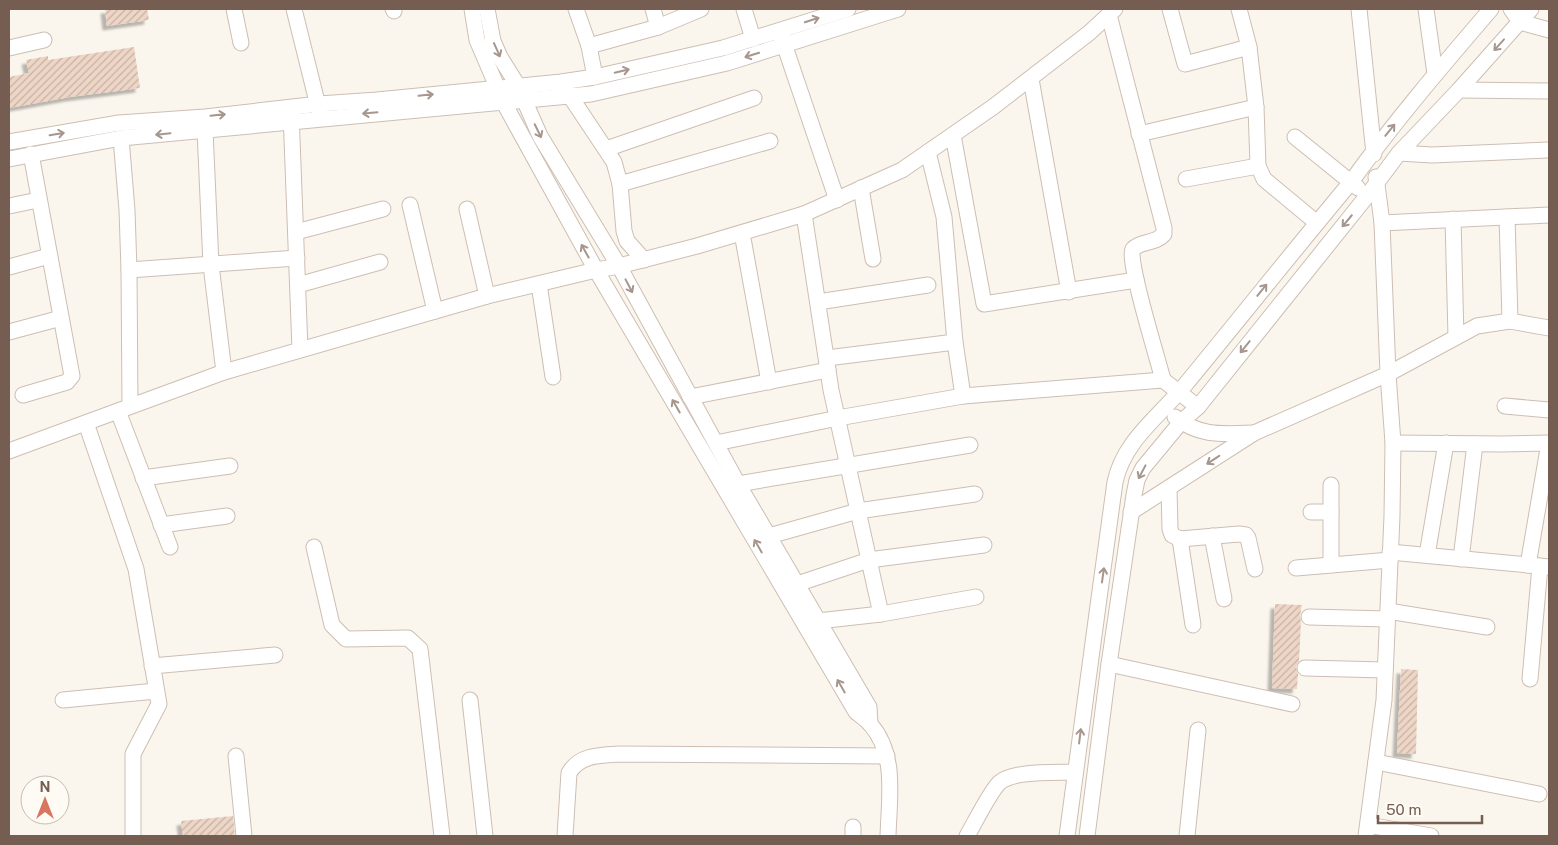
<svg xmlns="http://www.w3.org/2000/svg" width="1558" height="845" viewBox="0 0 1558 845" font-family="'Public Sans',sans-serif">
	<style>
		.building { fill: url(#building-hatch); filter: url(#shadow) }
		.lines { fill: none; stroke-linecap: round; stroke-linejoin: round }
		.minor-casing { stroke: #cdbeb3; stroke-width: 17 }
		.minor { stroke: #fff; stroke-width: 15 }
		.oneway { stroke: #a6968e }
	</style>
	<defs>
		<pattern id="building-hatch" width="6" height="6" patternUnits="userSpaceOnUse" patternTransform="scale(1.25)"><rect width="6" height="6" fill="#eed6c7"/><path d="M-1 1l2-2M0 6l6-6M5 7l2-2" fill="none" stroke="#c5b1a4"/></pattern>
		<filter id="shadow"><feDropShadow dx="-4.5" dy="4.5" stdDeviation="1" flood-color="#0004"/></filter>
	</defs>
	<rect width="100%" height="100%" fill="#fbf6ed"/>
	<g class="building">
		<polygon points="105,9 147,9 149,20 107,26"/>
		<polygon points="134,47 140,88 70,97 9,108 9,77 29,73 26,60 48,56 48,60"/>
		<polygon points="1275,604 1302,605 1300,616 1301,622 1299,661 1296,667 1298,674 1297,689 1272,688"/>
		<polygon points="1401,669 1418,670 1416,754 1397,753"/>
		<polygon points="233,816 235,836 183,836 181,821"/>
	</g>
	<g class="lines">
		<defs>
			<g id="minor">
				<polyline points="234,9 241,43"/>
				<polyline points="294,9 320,114"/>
				<polyline points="393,9 394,11"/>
				<path d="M 472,9 L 477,40 L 504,103 L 596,270 L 856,712 C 861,716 867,720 871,725 C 897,755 889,799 888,836"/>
				<polyline points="487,9 493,41 500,57 518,86 540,136 619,266 738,484 869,707 870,724"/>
				<polyline points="576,9 589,46 595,77"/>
				<polyline points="653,9 658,27"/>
				<polyline points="744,9 753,39"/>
				<polyline points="1170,9 1185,64 1249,47 1239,9"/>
				<polyline points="1359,9 1374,154"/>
				<polyline points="1426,9 1435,74"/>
				<polyline points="1511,9 1520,22 1549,30"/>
				<path d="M 1109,15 L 1164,228 L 1164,234 C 1156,244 1140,241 1133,249 C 1126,257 1159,363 1163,380"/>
				<polyline points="782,38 837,200"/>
				<polyline points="589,46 658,27 701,9"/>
				<polyline points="1249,47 1256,107 1258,166 1264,179 1317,223"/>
				<polyline points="9,48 44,40"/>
				<polyline points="1031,79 1069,292"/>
				<polyline points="566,90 614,162 620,184 624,231 627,241 644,260"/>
				<polyline points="1459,90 1549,91"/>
				<polyline points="291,112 300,350"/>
				<polyline points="205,130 211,265 224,372"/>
				<polyline points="1139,134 1256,107"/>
				<polyline points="953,135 984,304 1136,280"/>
				<polyline points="1295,137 1358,188"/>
				<polyline points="121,138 127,210 129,270 130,406"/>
				<polyline points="9,142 119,123 205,117 319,104 377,100 561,82 595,77 723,48 848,9"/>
				<polyline points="606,149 754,98"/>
				<polyline points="928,152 944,217 955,342 963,396"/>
				<polyline points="1399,153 1432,155 1548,150"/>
				<polyline points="9,159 121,138 591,94 727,63 898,9"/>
				<polyline points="1186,179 1258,166"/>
				<polyline points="620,184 770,141"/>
				<polyline points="861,188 873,259"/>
				<polyline points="410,205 435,311"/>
				<polyline points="9,206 38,200"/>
				<polyline points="467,209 487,296"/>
				<polyline points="804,214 831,390 881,614"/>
				<polyline points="1507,217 1510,321"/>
				<polyline points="1453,219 1456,337"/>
				<polyline points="1382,223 1549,215"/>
				<polyline points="296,232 383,209"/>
				<polyline points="742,233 769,382"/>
				<polyline points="9,267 49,256"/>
				<polyline points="129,270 297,258"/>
				<polyline points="539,284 553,377"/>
				<polyline points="298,285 380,262"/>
				<polyline points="818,302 928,285"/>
				<polyline points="9,332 61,318"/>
				<polyline points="827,358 955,342"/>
				<polyline points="23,395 67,382 72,376 31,154"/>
				<polyline points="690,397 828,370"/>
				<polyline points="1505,406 1549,410"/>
				<polyline points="118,411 170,547"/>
				<path d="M 1175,417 C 1200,437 1223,434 1254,433"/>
				<polyline points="86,423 136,569 159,704 133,754 133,836"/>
				<polyline points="716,443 838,418 963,396 1163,380 1198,407"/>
				<polyline points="1393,443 1502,444 1549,443 1528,565"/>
				<polyline points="9,451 224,372 487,296 596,270 619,266 697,246 804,214 902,170 993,107 1089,33 1115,9"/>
				<polyline points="143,478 230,466"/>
				<polyline points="738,484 970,445"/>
				<polyline points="1331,485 1331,565"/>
				<polyline points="1169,488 1170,529 1172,535 1180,539 1239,534 1246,535 1248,538 1255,569"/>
				<polyline points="1131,512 1254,433 1388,374 1477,326 1510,321 1549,328"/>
				<polyline points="1311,512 1331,512"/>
				<polyline points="161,525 227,516"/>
				<polyline points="769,536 858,511 975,494"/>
				<polyline points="1212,536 1224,599"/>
				<polyline points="1180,539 1193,625"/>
				<polyline points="314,547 332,625 346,639 408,638 420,649 442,836"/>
				<polyline points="1390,552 1549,567"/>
				<polyline points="1427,555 1446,443"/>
				<polyline points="1461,559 1475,444"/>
				<polyline points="1296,568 1390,560"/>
				<polyline points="797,584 869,560 984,545"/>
				<polyline points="1388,611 1487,627"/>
				<polyline points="1309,617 1387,619"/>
				<polyline points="818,621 881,614 976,597"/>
				<polyline points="1109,664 1292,704"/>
				<polyline points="152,666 275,655"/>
				<polyline points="1305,668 1385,670"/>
				<polyline points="1530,679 1540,566"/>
				<polyline points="63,700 156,691"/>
				<polyline points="470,700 485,836"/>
				<polyline points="236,756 244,836"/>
				<polyline points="1376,762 1539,794"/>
				<polyline points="1368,825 1431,836"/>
				<polyline points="853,827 853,836"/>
				<path d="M 565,836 L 569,773 C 579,755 600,755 619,754 L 887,756"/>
				<path d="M 967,836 C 974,824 990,792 999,783 C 1013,770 1056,773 1075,772"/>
				<path d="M 1067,836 C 1082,718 1099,600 1115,482 C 1124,440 1160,416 1185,385 C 1241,317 1295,249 1351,182 C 1394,122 1443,65 1491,9"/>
				<polyline points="1087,836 1109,664 1134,495 1137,480 1143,468 1181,422 1198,407 1367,196 1399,153 1459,90 1531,9"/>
				<polyline points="1187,836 1198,730"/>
				<polyline points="1366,836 1384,700 1392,516 1393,443 1388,374 1382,223 1376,177"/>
			</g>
		</defs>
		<use href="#minor" class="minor-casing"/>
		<use href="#minor" class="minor"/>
	</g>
	<defs><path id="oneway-shaft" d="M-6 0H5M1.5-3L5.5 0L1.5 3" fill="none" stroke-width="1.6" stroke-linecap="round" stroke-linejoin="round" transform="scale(1.25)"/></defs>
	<g class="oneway">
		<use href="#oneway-shaft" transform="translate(812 20) rotate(-18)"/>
		<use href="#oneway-shaft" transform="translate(1499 45) rotate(132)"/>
		<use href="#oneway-shaft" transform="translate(497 50) rotate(66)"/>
		<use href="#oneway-shaft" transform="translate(752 55) rotate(163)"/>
		<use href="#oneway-shaft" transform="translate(622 71) rotate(-13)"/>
		<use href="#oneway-shaft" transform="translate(426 95) rotate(-6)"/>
		<use href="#oneway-shaft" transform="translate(370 113) rotate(175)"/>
		<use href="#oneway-shaft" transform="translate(218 115) rotate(-6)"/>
		<use href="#oneway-shaft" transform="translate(1390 130) rotate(-51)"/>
		<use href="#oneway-shaft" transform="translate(538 131) rotate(64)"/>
		<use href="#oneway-shaft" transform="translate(57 134) rotate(-10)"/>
		<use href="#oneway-shaft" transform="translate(163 134) rotate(174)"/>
		<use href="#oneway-shaft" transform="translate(1347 221) rotate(130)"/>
		<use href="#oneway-shaft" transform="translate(585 251) rotate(-119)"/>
		<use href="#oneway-shaft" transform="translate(629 286) rotate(62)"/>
		<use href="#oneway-shaft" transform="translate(1262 290) rotate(-51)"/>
		<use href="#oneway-shaft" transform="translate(1245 347) rotate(129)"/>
		<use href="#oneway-shaft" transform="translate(676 406) rotate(-120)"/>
		<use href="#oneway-shaft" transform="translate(1213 460) rotate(147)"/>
		<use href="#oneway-shaft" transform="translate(1142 472) rotate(118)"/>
		<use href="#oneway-shaft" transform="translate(758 546) rotate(-120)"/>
		<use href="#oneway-shaft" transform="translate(1103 575) rotate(-82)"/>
		<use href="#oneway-shaft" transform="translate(841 686) rotate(-120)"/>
		<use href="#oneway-shaft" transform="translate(1080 736) rotate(-83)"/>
	</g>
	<rect width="1558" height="845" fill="none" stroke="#765d51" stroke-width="20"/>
	<g transform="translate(45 800)"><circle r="24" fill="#fefaf4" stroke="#c8bbb3"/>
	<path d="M0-4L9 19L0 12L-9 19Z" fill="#d9765f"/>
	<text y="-8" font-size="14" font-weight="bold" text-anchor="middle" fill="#765d51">N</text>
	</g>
	<path d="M1378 815v8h104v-8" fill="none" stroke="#765d51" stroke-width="2.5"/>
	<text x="1386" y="815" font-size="15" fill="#765d51" stroke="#fefaf4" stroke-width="4" paint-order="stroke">50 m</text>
</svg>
